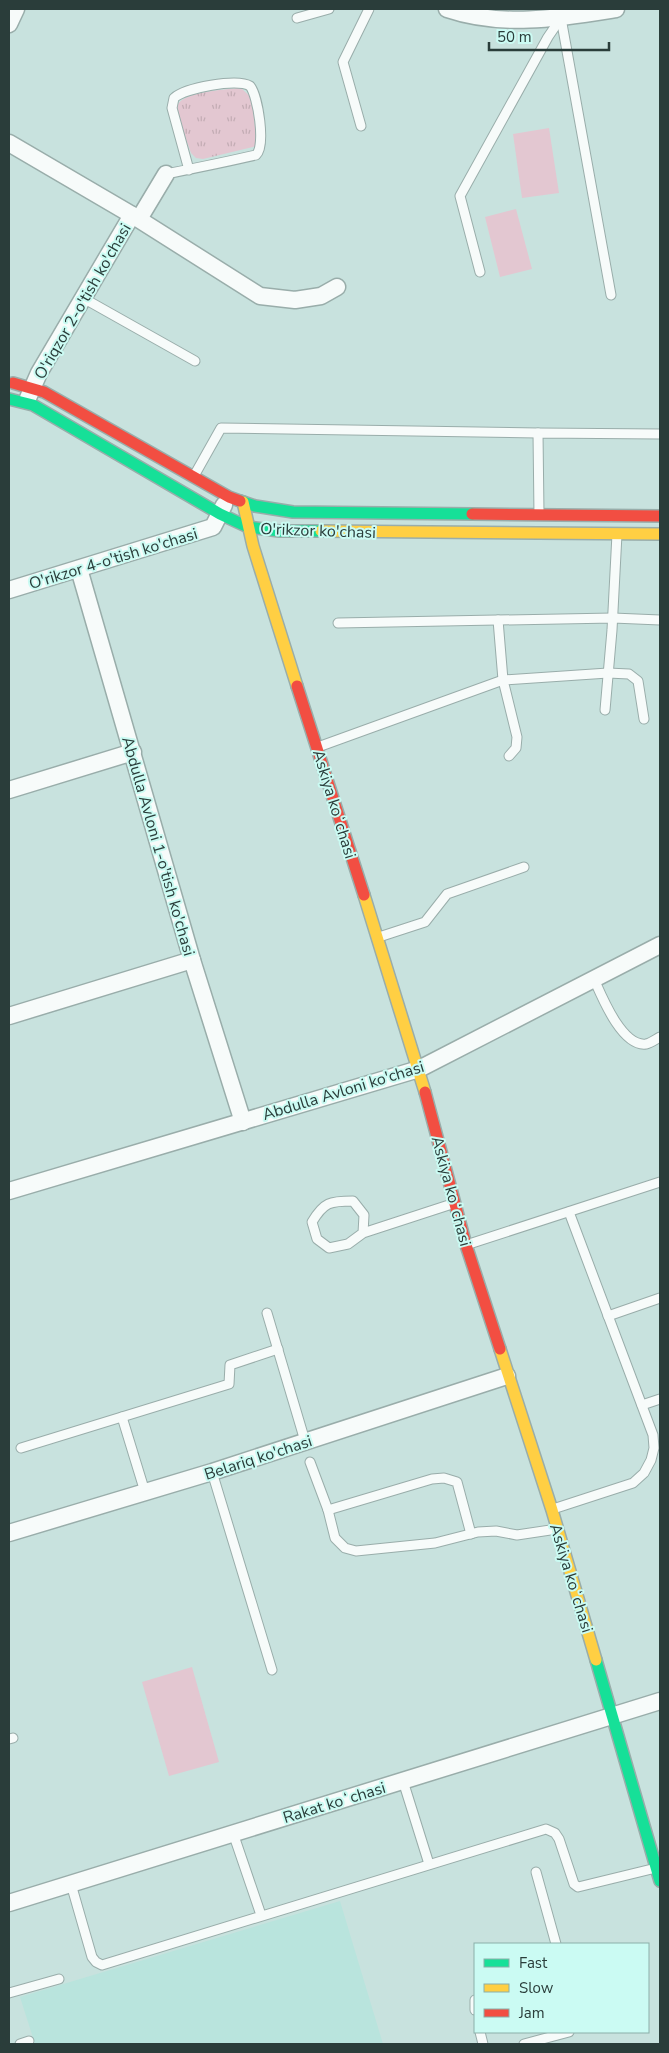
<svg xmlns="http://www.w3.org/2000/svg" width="669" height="2053" viewBox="0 0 669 2053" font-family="'Nunito Sans',sans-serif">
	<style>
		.built { fill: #b9e4dd }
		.grass { fill: url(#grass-tufts) }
		.garden { fill: #e3c7d1 }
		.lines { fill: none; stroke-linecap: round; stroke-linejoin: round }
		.lane-casing { stroke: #99adaa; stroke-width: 11 }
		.street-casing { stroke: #99adaa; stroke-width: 19 }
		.fast-casing { stroke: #99adaa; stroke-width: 14 }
		.slow-casing { stroke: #99adaa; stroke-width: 14 }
		.jam-casing { stroke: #99adaa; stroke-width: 14 }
		.lane { stroke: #f7fbfa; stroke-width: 9 }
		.street { stroke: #f7fbfa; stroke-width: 16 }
		.fast { stroke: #16e098; stroke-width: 11 }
		.slow { stroke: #ffcf43; stroke-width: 11 }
		.jam { stroke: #f24e42; stroke-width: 11 }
		.labels { text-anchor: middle; stroke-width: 4; stroke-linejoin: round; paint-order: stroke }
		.street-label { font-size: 16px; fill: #2a3d3a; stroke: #cbfbf3 }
	</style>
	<defs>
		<pattern id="grass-tufts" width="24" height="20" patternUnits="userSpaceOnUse" patternTransform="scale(1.25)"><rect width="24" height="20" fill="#e3c7d1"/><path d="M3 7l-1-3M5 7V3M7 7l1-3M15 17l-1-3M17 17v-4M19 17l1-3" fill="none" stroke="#c3acb4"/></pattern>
	</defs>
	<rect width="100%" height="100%" fill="#c8e2de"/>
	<polygon class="built" points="340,1901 383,2044 35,2044 20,1997"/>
	<path class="grass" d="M 237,88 L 242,89 L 252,98 L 257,146 L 203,159 L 196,158 L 191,153 C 187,140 177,122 177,108 C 177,92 224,90 237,88 Z"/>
	<g class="garden">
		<polygon points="549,128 559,193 522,198 513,134"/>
		<polygon points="516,209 532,269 500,277 485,217"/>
		<polygon points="192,1667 219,1762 169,1776 142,1682"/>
	</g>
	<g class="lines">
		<defs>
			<g id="lane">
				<polyline points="297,18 329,9"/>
				<polyline points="561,18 611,295"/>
				<polyline points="361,126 343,62 369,9"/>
				<path d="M 166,174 C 196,168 226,162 256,155 C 266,146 258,96 250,86 C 237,78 185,88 174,98 L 172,108 L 189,170"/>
				<polyline points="480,272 460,196 548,37 561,18"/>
				<polyline points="83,298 195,361"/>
				<polyline points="194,476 221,428 538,433"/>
				<polyline points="539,514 538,433 660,434"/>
				<polyline points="498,620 503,680 517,737 516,748 509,756"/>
				<polyline points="338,623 613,618 660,620"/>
				<polyline points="605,710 612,630 617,534"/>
				<polyline points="318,747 503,680 608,673 629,674 638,681 644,719"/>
				<polyline points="379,937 425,922 447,894 524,867"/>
				<path d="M 594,979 C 602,997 622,1047 646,1044 C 651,1043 656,1039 660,1037"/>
				<path d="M 363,1233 L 364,1215 L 353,1201 C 330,1201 324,1202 312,1222 L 317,1239 L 329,1248 L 348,1244 L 363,1233 L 455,1203"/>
				<polyline points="466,1245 660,1182"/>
				<polyline points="267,1313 305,1441"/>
				<polyline points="608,1316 660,1298"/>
				<polyline points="642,1405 660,1399"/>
				<polyline points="122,1417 145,1492"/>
				<polyline points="21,1448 229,1384 230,1365 278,1349"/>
				<polyline points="310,1462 328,1510 335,1538 345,1548 356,1551 435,1543 478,1532 496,1531 517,1535 557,1529"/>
				<polyline points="212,1472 272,1670"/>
				<polyline points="553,1509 633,1483 644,1473 651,1460 654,1448 653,1435 569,1212"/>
				<polyline points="328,1510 432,1479 444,1478 457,1482 471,1534"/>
				<polyline points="9,1739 13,1738"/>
				<polyline points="403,1781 429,1864"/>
				<polyline points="233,1833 261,1915"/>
				<polyline points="536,1872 556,1944"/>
				<polyline points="71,1884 92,1957 96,1962 102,1965 546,1829 555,1833 559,1839 574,1884 578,1887 656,1868"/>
				<polyline points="9,1993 59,1979"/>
				<polyline points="475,2000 475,2010"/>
				<polyline points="480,2032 483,2044"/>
				<polyline points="20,2044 29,2041"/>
				<polyline points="524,2044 569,2032"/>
			</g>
			<g id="street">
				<path d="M 447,9 C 503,28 560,18 616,9"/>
				<polyline points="9,24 16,9"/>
				<polyline points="9,143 132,215 260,296 295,300 321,296 337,287"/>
				<polyline points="139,219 166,174"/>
				<polyline points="28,398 39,373 132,215"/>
				<polyline points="79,569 192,960 243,1122"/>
				<polyline points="9,590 213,527 224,505"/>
				<polyline points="9,790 133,752"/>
				<polyline points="9,1016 192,960"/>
				<polyline points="9,1191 419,1069 660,945"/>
				<polyline points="9,1533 212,1472 507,1376"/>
				<polyline points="9,1903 660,1701"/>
			</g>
			<g id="fast">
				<polyline points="9,399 33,405 220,514 248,527 279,531 321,531"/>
				<polyline points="240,501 255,506 293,512 472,514"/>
				<polyline points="596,1660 660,1881"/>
			</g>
			<g id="slow">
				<polyline points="243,502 253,546 297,686"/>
				<polyline points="321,531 660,534"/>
				<polyline points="364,895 425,1092"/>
				<polyline points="500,1349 552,1510 596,1660"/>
			</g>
			<g id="jam">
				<polyline points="13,383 44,392 229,497 240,501"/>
				<polyline points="472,514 660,516"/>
				<polyline points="297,686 364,895"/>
				<polyline points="425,1092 466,1245 500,1349"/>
			</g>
		</defs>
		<use href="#lane" class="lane-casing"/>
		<use href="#street" class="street-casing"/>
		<use href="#fast" class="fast-casing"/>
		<use href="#slow" class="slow-casing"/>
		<use href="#jam" class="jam-casing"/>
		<use href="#lane" class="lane"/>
		<use href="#street" class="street"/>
		<use href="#fast" class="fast"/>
		<use href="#slow" class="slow"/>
		<use href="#jam" class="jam"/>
	</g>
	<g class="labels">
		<g class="street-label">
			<text transform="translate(82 301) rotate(-60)" y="6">O'riqzor 2-o'tish ko'chasi</text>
			<text transform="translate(318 530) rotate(2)" y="6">O'rikzor ko'chasi</text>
			<text transform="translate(113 558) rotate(-17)" y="6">O'rikzor 4-o'tish ko'chasi</text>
			<text transform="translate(335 804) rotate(73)" y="6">Askiya koʻchasi</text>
			<text transform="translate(159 846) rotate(74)" y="6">Abdulla Avloni 1-o'tish ko'chasi</text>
			<text transform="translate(343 1090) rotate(-17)" y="6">Abdulla Avloni ko'chasi</text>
			<text transform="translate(452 1191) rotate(75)" y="6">Askiya koʻchasi</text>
			<text transform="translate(258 1457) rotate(-18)" y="6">Belariq ko'chasi</text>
			<text transform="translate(572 1578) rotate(73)" y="6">Askiya koʻchasi</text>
			<text transform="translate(334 1802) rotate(-17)" y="6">Rakat koʻchasi</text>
		</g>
	</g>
	<rect width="669" height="2053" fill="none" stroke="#2a3d3a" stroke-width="20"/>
	<rect x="474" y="1943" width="175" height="90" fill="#cbfbf3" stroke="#8bafa9"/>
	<rect x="484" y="1959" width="25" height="8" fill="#16e098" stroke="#8bafa9"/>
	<text x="519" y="1968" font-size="15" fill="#2a3d3a">Fast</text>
	<rect x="484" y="1984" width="25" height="8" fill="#ffcf43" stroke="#8bafa9"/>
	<text x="519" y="1993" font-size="15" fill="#2a3d3a">Slow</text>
	<rect x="484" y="2009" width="25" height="8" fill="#f24e42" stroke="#8bafa9"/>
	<text x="519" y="2018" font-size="15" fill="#2a3d3a">Jam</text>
	<path d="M489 42v8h120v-8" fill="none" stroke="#2a3d3a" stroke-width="2.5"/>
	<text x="497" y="42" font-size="15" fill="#2a3d3a" stroke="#cbfbf3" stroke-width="4" paint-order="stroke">50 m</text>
</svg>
